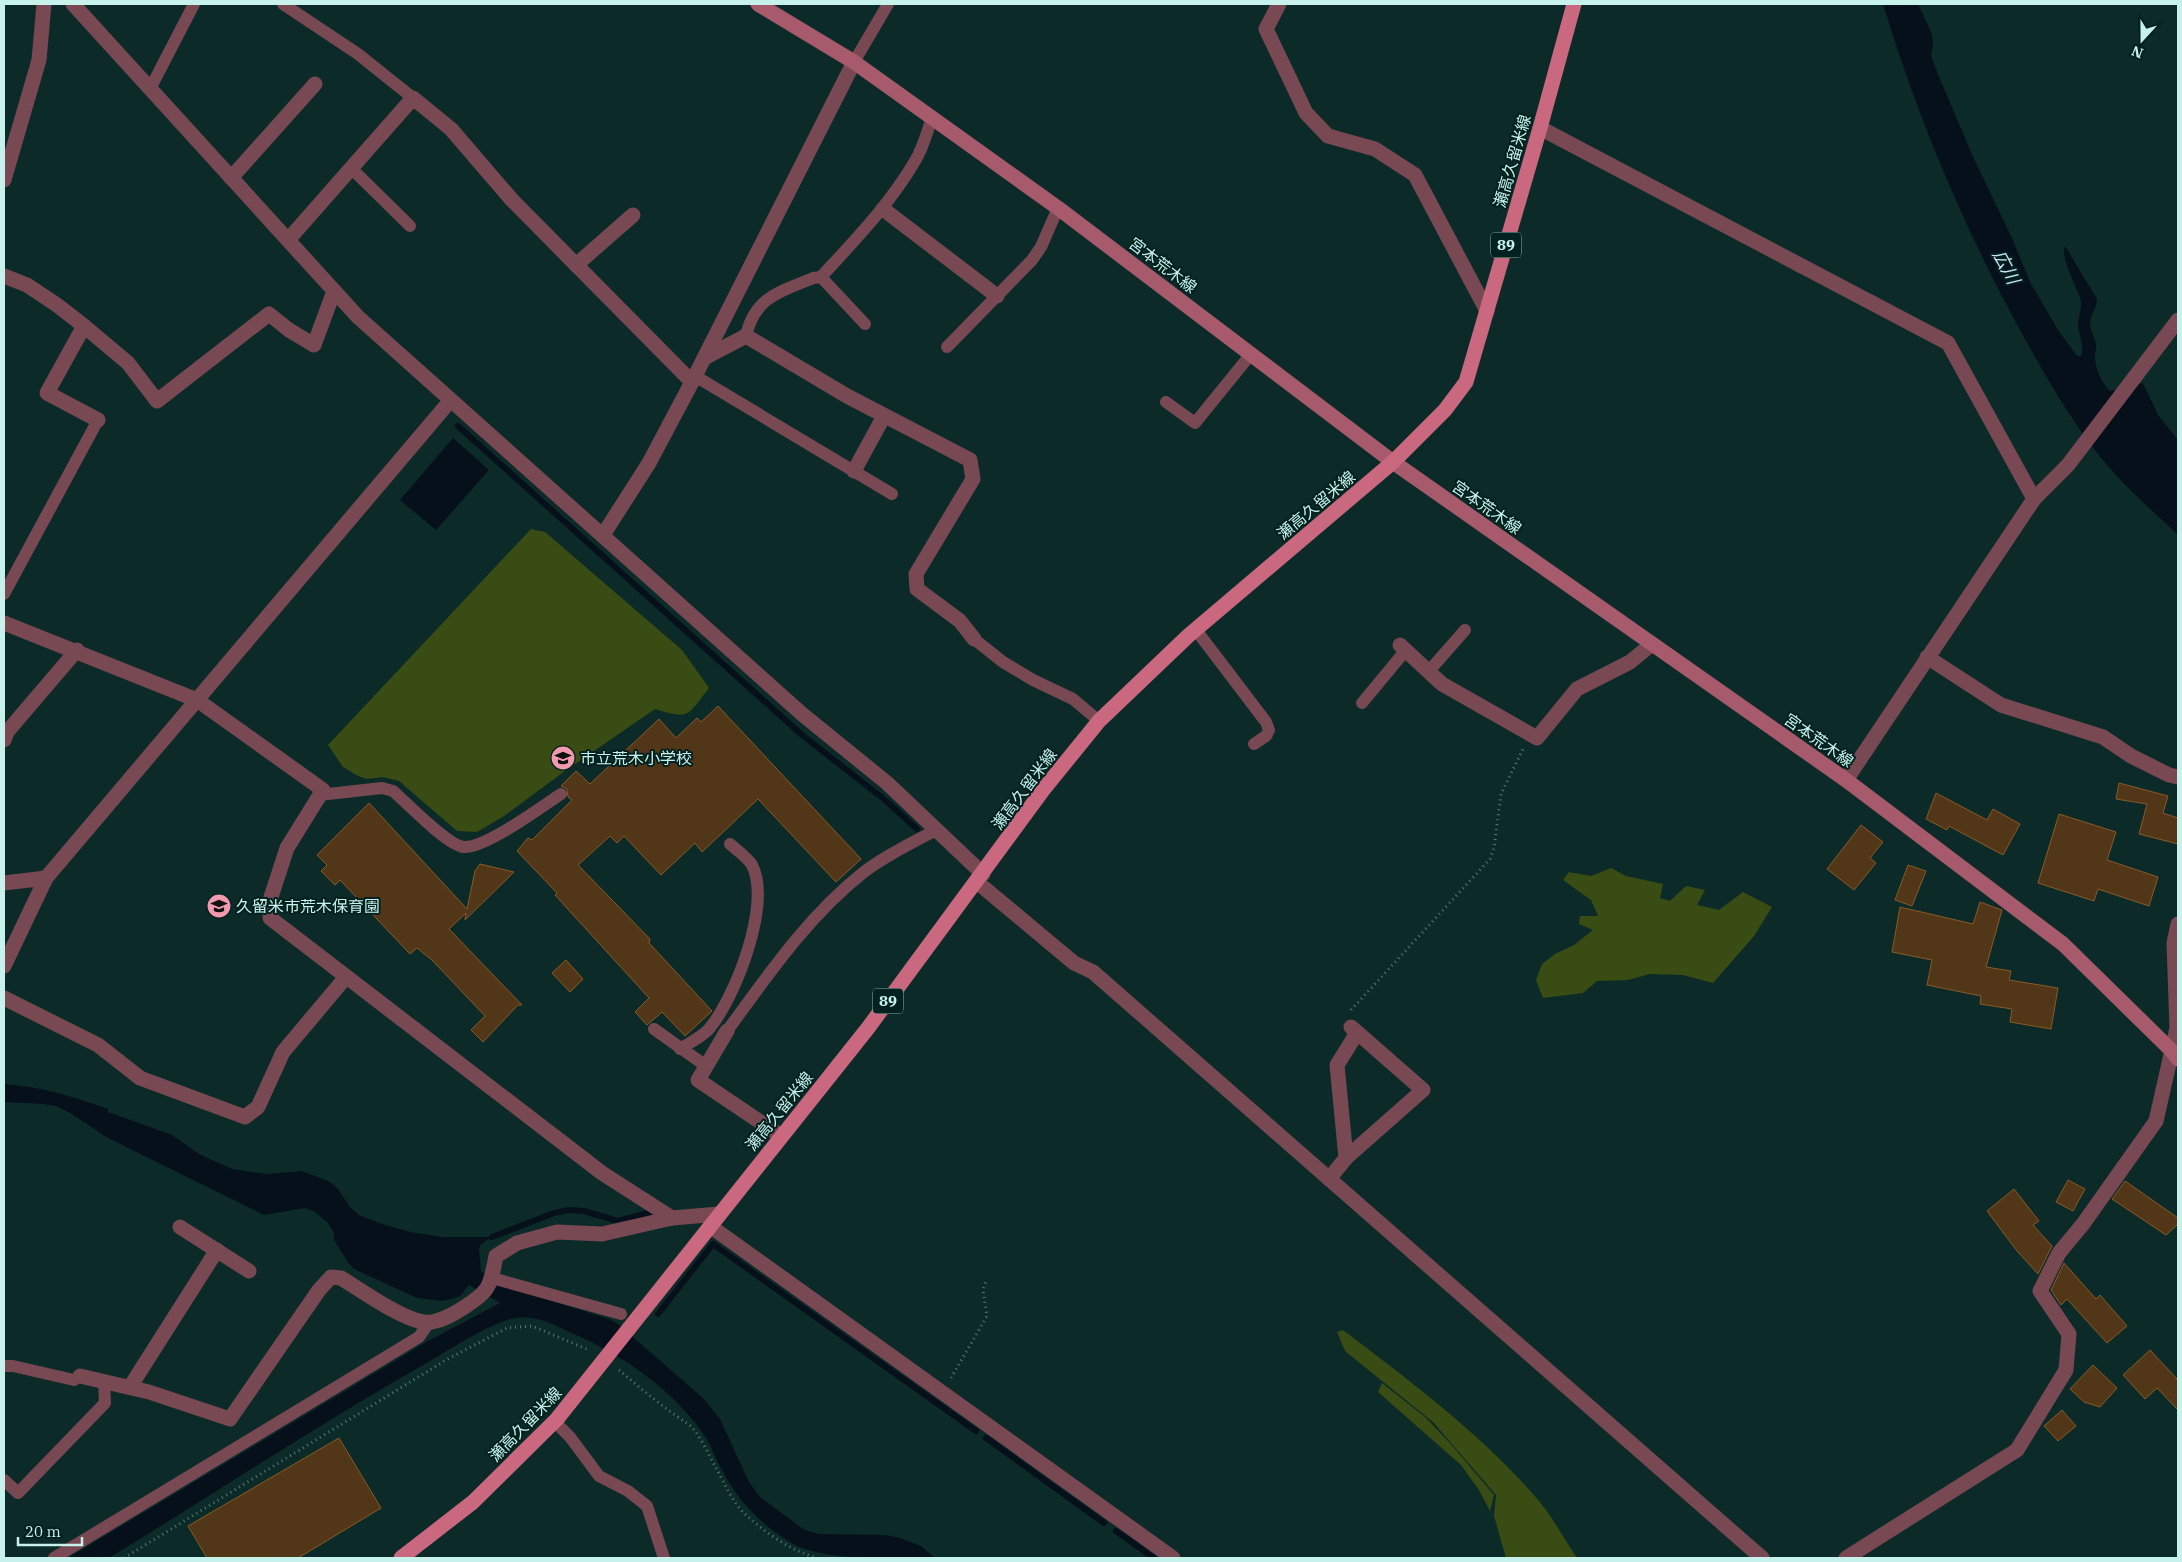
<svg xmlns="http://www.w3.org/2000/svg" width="2182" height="1562" viewBox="0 0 2182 1562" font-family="'IBM Plex Serif','Noto Sans JP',serif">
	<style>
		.green { fill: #394c13 }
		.water { fill: #05101b }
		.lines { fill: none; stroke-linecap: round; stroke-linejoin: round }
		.stream { stroke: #05101b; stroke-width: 6 }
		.building { fill: #523618; stroke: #895a27 }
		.path { stroke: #567a75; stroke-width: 3; stroke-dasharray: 1 4; stroke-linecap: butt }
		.lane { stroke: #784853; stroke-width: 12 }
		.street { stroke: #784853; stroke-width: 15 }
		.secondary { stroke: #a65a6c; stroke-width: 15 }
		.primary { stroke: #ca687f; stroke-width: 15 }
		.labels { text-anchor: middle; stroke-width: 4; stroke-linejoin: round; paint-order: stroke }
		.shield { fill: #03211e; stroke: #8cb3ae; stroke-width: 1 }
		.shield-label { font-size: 15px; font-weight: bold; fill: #c7f2ec }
		.street-label { font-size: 16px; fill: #c7f2ec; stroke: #03211e }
		.poi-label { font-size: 16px; fill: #c7f2ec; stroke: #03211e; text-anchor: start }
		.water-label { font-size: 18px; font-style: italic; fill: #cde3f7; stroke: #03211e }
	</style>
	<rect width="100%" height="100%" fill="#0c2b28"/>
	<g class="green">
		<path d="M 531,529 L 545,532 L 682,650 L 709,688 C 687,716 690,720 655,709 L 565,771 L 504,816 L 477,832 L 457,831 L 399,781 L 383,777 L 367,779 L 358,776 L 343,767 L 328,745 Z"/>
		<polygon points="1611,868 1626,876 1663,884 1660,898 1670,901 1686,886 1705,890 1697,905 1719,910 1743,892 1772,907 1754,936 1713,983 1683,975 1650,974 1628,980 1597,981 1583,993 1543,998 1536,980 1542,964 1555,954 1574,945 1593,930 1579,924 1580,916 1598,916 1591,900 1563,880 1569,872 1591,876"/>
		<path d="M 1343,1330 C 1411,1382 1483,1435 1539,1501 C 1553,1518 1564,1539 1577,1558 L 1506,1558 L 1494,1516 L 1496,1495 L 1433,1422 L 1345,1351 L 1337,1332 Z"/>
		<polygon points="1382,1383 1425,1417 1450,1443 1494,1495 1490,1511 1479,1490 1461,1465 1378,1392"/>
	</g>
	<g class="water">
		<path d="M 1883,4 L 1918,4 L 1932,34 L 1933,44 L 1931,55 L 1937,72 L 1974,159 L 2012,238 L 2030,282 L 2058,330 L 2077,356 L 2081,356 C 2085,344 2079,337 2078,325 C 2078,317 2082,309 2081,302 C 2078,287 2060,260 2065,246 L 2097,299 C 2097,307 2093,311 2091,318 C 2088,328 2094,335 2096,344 C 2097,348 2095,352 2095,356 C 2095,370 2101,381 2110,391 L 2143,383 L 2158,415 L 2178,440 L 2178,535 C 2156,514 2133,494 2113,472 C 2077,431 2050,384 2024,337 C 1965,231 1918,119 1883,4 Z"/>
		<polygon points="453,438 489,470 436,530 400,500"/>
		<path d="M 4,1084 C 43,1087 71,1096 108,1109 L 108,1112 L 172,1135 L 199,1154 L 232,1169 L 267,1174 L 301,1171 L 315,1176 L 330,1182 L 338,1189 L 350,1207 L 359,1215 L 379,1223 L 410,1232 L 442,1237 L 492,1237 L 480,1245 L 479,1249 L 481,1271 L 498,1284 L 609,1319 L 618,1324 L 704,1399 L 720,1419 L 749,1482 L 760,1497 L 803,1529 L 819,1534 L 886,1535 L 900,1538 L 921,1546 L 935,1558 C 895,1558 828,1562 793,1544 C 762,1525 739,1503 722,1470 C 715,1459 712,1446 704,1435 C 673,1389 622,1355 572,1333 C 554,1325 535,1314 515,1318 C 488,1323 443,1354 418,1368 C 313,1428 212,1495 109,1558 L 68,1558 L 428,1341 L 500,1303 L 469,1285 L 460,1296 L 451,1299 L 442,1301 L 417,1298 L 356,1270 L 349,1264 L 334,1240 L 334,1233 L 328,1223 L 314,1211 L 305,1208 L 264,1215 L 108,1138 L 70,1113 L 56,1106 L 43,1104 L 4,1102 Z"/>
	</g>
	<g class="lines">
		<g class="stream">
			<polyline points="458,426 802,735 885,800 917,829"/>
			<polyline points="492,1237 554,1213 569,1210 584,1211 618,1221 652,1212"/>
			<polyline points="658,1314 713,1244 976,1431"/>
			<polyline points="986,1438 1104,1523"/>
			<polyline points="1116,1531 1154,1558"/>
		</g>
	</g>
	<g class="building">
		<polygon points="718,706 861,859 836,882 758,799 702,852 695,843 661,875 624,836 617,843 610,836 578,865 650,939 649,943 712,1011 685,1036 662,1012 647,1025 635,1012 649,998 555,895 557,893 517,851 528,838 532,840 572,800 568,797 567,789 561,786 576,771 590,784 659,719 676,738 697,718 701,722"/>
		<polygon points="2119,783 2168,796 2163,813 2178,818 2178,844 2139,834 2147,804 2116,799"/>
		<polygon points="1936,793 1987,820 1993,809 2020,824 2003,855 1949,826 1947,830 1926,819"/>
		<polygon points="369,803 467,909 475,871 480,864 514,872 465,920 466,913 449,929 522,1005 518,1005 483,1042 471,1030 485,1016 432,960 417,948 410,954 340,880 335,885 321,871 327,865 317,855"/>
		<polygon points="2059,814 2116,832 2107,860 2158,877 2149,906 2098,889 2094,901 2038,883"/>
		<polygon points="1861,825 1883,842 1870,858 1876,863 1854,890 1827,869"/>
		<polygon points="1908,865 1926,871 1912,906 1895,900"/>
		<polygon points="1980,902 2002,910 1986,967 2011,971 2009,980 2058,988 2051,1029 2010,1022 2012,1009 1980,1004 1981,996 1927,985 1932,960 1892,952 1900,907 1973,924"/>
		<polygon points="566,960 583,979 570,992 552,973"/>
		<polygon points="2068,1180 2085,1189 2073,1211 2056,1202"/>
		<polygon points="2125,1181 2178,1218 2178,1224 2166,1235 2112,1199"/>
		<polygon points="2014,1189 2039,1221 2033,1225 2052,1246 2038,1274 2017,1251 1987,1211"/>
		<polygon points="2064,1263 2096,1299 2100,1295 2127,1326 2107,1343 2067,1299 2061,1305 2051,1290"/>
		<polygon points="2150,1350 2178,1380 2178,1410 2157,1388 2145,1399 2123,1375"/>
		<polygon points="2093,1365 2117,1388 2100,1407 2084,1402 2070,1389"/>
		<polygon points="2062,1410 2076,1426 2058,1441 2044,1426"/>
		<polygon points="339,1438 381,1508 298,1558 207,1558 188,1526"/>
	</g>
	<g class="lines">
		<g class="path">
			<polyline points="1351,1010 1490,859 1494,848 1501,794 1523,749"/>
			<path d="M 619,1370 C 641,1389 664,1408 688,1424 C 698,1431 709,1455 715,1466 C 724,1482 732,1502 745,1514 C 765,1533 791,1550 816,1558"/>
			<polyline points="951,1378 987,1316 983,1290 986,1281"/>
			<polyline points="124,1558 446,1360 507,1328 532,1326 589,1350"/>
		</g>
		<g class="lane">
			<polyline points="283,4 358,54 413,98"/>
			<polyline points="854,62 888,4"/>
			<polyline points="150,89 194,4"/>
			<polyline points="351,168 410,226"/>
			<path d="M 821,277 C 855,240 890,204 915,161 C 923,148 927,132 932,118"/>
			<path d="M 746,336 C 755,296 781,292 813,278 L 821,277 L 865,324"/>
			<polyline points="947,347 1032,260 1041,247 1058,208"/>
			<polyline points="695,376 892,494"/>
			<polyline points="1166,402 1195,423 1251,354"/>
			<polyline points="4,594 98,420"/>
			<polyline points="1196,630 1266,722 1269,730 1266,736 1254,744"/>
			<polyline points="974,639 1003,662 1033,680 1073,699 1099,721"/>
			<polyline points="1429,671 1465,630"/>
			<polyline points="1362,703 1406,650"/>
			<path d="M 319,795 L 382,788 L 393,791 C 407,803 448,846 464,847 C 486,848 541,807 561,794"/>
			<polyline points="654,1029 706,1066"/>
			<path d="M 727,1031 C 768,975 809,915 864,872 C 886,855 912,843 936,830"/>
			<path d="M 680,1049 C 689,1043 702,1037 709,1029 C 735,998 772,904 752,865 C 748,858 737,850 730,844"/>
			<polyline points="492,1278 621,1314"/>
			<polyline points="4,1366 13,1366 74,1380 80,1376"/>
			<polyline points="554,1421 570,1437 599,1476 628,1491 647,1506 664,1558"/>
			<polyline points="4,1480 18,1493 105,1403 104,1381"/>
			<polyline points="54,1558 419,1337 430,1321"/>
		</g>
		<g class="street">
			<polyline points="73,4 358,317 802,714 887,783 983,874"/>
			<polyline points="1279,4 1266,29 1306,113 1328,136 1375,149 1415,175 1487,311"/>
			<polyline points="1540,128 1948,343 2034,499"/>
			<polyline points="231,178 315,84"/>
			<polyline points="4,180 39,60 44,4"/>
			<polyline points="883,209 997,296"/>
			<polyline points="288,240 413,98 451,129 512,200 692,382"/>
			<polyline points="576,265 633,215"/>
			<polyline points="4,276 27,285 57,305 84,326 128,363 157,401 269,314 289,330 314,345 334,291"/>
			<polyline points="84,326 47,393 98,420"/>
			<polyline points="704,358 746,336 847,396 970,460 973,479 916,574 917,589 960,621 974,639"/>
			<polyline points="854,471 884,416"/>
			<polyline points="603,535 649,463 692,382 854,62"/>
			<polyline points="4,623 197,700 323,790 287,848 271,897 270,918 602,1173 672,1218"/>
			<polyline points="1400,645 1442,684 1537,738 1577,689 1630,662 1652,644"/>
			<polyline points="1927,657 2001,705 2103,737 2131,756 2169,775 2178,777"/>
			<polyline points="4,740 7,732 77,650"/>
			<polyline points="1846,780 2034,499 2068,465 2178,320"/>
			<polyline points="977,882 1074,963 1093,972 1762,1558"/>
			<polyline points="4,883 46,878"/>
			<polyline points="4,966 46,878 450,401"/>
			<polyline points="4,998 98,1045 140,1078 245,1117 258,1107 283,1052 346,977"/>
			<polyline points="727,1031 698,1080 781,1136"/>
			<polyline points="1346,1158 1337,1065 1357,1033"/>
			<polyline points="1329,1179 1346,1158 1423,1090 1351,1027"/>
			<polyline points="710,1226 1173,1558"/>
			<polyline points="180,1227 249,1271"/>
			<path d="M 80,1376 L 149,1392 L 230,1419 L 319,1290 L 331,1277 L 341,1278 C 362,1291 400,1318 423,1322 C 437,1324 452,1315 463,1308 C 490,1291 490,1287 496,1256 L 517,1243 L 557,1232 L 602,1234 L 672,1218 L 719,1214"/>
			<polyline points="130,1387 217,1250"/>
			<polyline points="1846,1558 2017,1450 2066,1370 2069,1334 2040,1291 2059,1253 2083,1224 2156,1121 2177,1028 2174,943 2178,924"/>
		</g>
		<polyline class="secondary" points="758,4 854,62 1058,208 1393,462 1846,780 2063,944 2171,1050 2178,1059"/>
		<polyline class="primary" points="401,1558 473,1502 557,1419 868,1028 1043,790 1099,721 1188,636 1393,462 1445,410 1466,382 1540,128 1574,4"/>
	</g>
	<defs>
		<symbol id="school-disc" viewBox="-11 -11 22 22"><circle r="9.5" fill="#f29aad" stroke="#03211e"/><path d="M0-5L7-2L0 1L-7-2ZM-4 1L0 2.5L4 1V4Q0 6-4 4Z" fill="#111"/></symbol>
	</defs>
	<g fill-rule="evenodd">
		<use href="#school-disc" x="549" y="744" width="28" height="28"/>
		<use href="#school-disc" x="205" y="892" width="28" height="28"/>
	</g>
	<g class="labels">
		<g class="shield">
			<rect x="1491" y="232.5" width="30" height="25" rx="4"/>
			<rect x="873" y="988.5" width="30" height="25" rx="4"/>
		</g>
		<g class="shield-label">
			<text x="1506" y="250">89</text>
			<text x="888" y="1006">89</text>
		</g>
		<g class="street-label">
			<text transform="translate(1512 161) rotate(-74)" y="6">瀬高久留米線</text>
			<text transform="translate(1163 265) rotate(37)" y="6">宮本荒木線</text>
			<text transform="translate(1316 505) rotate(-40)" y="6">瀬高久留米線</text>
			<text transform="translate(1487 507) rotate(35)" y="6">宮本荒木線</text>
			<text transform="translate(1819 740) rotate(35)" y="6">宮本荒木線</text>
			<text transform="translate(1024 789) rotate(-53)" y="6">瀬高久留米線</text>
			<text transform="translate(779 1111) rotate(-51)" y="6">瀬高久留米線</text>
			<text transform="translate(525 1424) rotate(-46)" y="6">瀬高久留米線</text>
		</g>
		<g class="poi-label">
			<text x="580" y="764">市立荒木小学校</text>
			<text x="236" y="912">久留米市荒木保育園</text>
		</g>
		<g class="water-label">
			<text transform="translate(2006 267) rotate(62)" y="6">広川</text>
		</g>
	</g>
	<rect width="2182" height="1562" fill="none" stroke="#c7f2ec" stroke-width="10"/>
	<g transform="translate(2142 40) rotate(201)" stroke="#03211e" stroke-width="4" paint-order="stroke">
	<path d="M0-4L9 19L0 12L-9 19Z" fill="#c7f2ec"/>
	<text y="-8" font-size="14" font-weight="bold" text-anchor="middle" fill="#c7f2ec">N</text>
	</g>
	<path d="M18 1537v8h64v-8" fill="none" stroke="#c7f2ec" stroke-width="2.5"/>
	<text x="25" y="1537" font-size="15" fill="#c7f2ec" stroke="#03211e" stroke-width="4" paint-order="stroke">20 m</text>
</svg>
